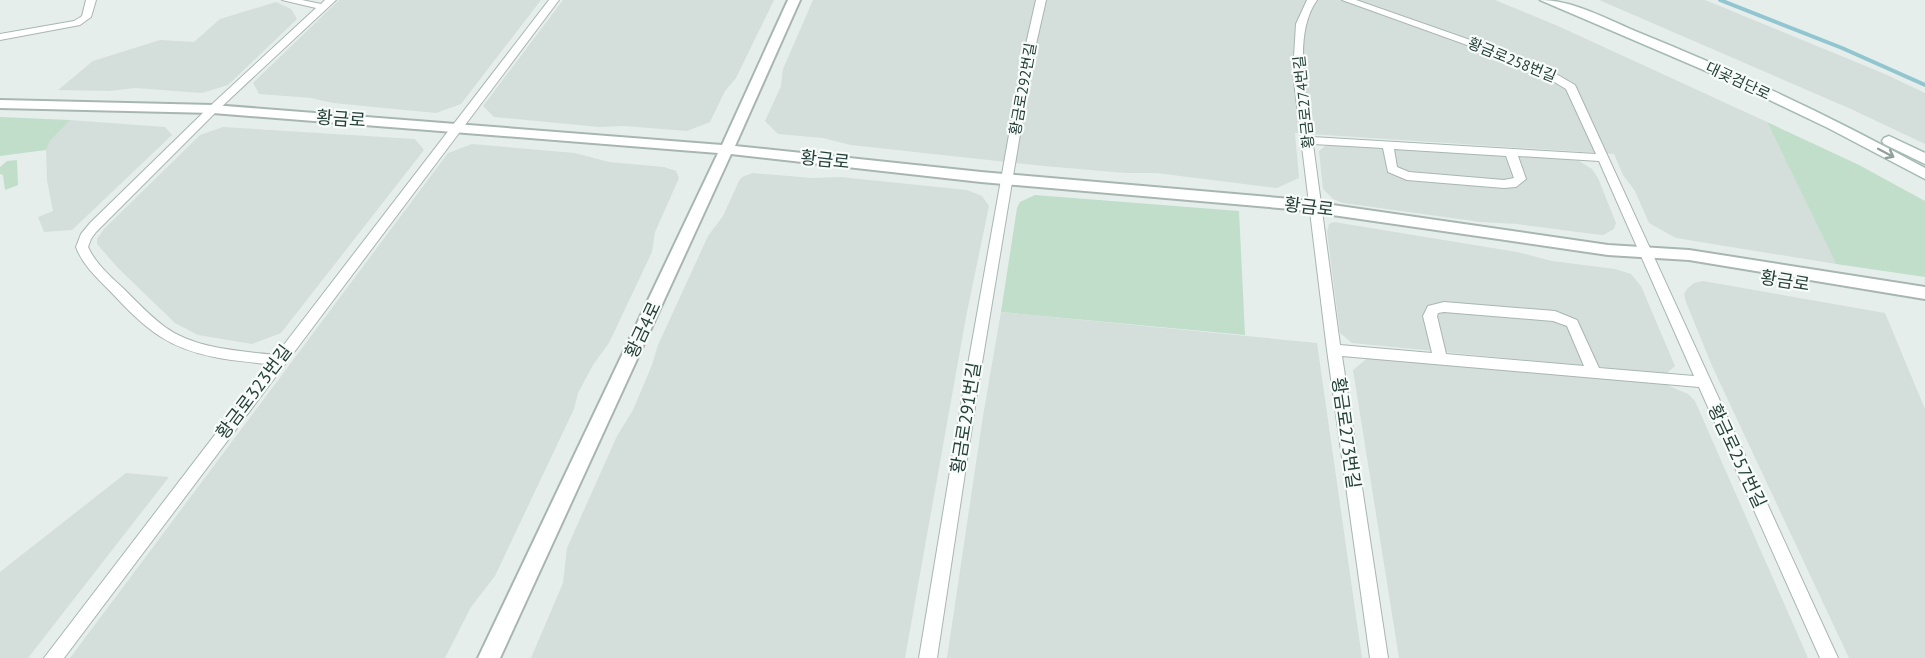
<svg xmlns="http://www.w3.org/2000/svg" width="1925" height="658" viewBox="0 0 1925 658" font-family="'PT Sans','Noto Sans KR',sans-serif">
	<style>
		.built { fill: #d4deda }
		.green { fill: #c0dec9 }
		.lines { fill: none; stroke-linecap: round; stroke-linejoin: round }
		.stream { stroke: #91c6d0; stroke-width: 4 }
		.minor-casing { stroke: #a8b6b2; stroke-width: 2 }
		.tertiary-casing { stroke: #a8b6b2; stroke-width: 4 }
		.secondary-casing { stroke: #a5bab3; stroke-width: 3 }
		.minor { fill: #fff; fill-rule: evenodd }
		.tertiary { fill: #fff; fill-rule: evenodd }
		.secondary { fill: #fff; fill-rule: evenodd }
		.oneway { stroke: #92a09c }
		.labels { text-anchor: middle; stroke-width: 4.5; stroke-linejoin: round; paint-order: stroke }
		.far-street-label { font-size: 15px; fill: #254039; stroke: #f7fbf9 }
		.street-label { font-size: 18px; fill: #254039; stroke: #f7fbf9 }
	</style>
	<rect width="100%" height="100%" fill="#e6eeeb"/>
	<g class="built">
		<polygon points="339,0 541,0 461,104 436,113 333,103 311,98 259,94 253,83"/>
		<polygon points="563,0 774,0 736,78 725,91 710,122 687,131 624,126 599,127 494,117 483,106"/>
		<polygon points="813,0 1495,0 1558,26 1767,122 1836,264 1676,238 1649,223 1635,191 1623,175 1614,154 1295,133 1299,178 1277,188 1156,173 1125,173 1044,166 851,145 823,138 778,134 765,121 781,86 783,69"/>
		<polygon points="1599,0 1705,0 1885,74 1925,93 1925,144 1851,109"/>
		<polygon points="276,2 291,9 297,19 228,85 202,93 135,88 109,91 58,90 93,61 160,40 194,42 220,19"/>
		<polygon points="70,120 165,127 172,135 72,230 44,232 38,217 53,211 47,180 46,150 50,141"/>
		<polygon points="223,127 415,139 424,150 281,333 252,344 198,335 175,323 118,268 97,244 97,239 104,229 200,135"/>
		<polygon points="472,144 575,153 609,162 664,167 676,171 679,178 655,232 652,252 609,343 593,365 578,393 574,409 495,576 471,607 445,658 70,658 448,153"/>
		<polygon points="1330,145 1531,156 1579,161 1592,169 1598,178 1616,223 1614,229 1603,235 1593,234 1517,224 1481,222 1343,203 1333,199 1323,189 1319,151 1325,146"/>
		<polygon points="753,173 812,178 840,177 967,190 982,196 989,206 966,317 905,658 531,658 563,583 567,548 617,436 633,410 652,365 658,345 708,236 723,216 739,181 742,177"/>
		<polygon points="1334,222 1517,252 1552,261 1615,269 1631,274 1641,286 1675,366 1667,373 1649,372 1352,343 1340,333 1327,232 1329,224"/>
		<polygon points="1703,281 1885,313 1925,409 1925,658 1849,658 1712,366 1686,302 1684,294 1687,289 1694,283"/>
		<polygon points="1001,312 1317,343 1362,658 947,658 983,416"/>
		<polygon points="1369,357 1665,384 1688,394 1695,401 1808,658 1399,658 1353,370"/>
		<polygon points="126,473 169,477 28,658 0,658 0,572"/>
	</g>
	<g class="green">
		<polygon points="0,117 70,120 50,141 46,150 0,156"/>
		<polygon points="1767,122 1859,165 1925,201 1925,277 1836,264"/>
		<polygon points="17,160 18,185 5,190 3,175 0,174 0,167 7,161"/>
		<polygon points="1035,195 1239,211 1245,335 1001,312 1017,208 1020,202"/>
	</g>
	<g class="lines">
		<polyline class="stream" points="1720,0 1842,48 1925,85"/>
		<defs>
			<g id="minor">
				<polygon points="86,0 96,0 91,17 80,25 0,40 0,34 74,21 82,16"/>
				<path d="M 282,0 L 302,0 L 321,4 L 325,0 L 336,0 L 217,111 L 96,232 L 91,239 L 88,247 C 95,263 111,277 124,289 C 137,302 150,316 165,327 C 195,349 240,351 276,355 L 549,0 L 559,0 L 64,658 L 44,658 L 269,364 C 233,361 192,357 161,337 C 142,325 125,307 110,291 C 97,278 82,264 76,247 L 81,234 L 90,223 L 209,107 L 316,8 Z"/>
				<polygon points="1036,0 1046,0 1032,62 978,387 937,658 919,658 964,387 1022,62"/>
				<path d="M 1307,0 L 1317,0 C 1292,35 1307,97 1312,137 L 1596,154 L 1566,89 L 1531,68 L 1342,0 L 1356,0 L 1539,64 L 1575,85 L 1838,658 L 1820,658 L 1699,387 L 1342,356 L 1388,658 L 1370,658 L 1327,350 L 1293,73 L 1296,24 ZM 1313,144 L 1383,148 L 1388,172 L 1407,180 L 1504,188 L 1516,187 L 1526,179 L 1518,156 L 1599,161 L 1694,376 L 1599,368 L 1577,320 L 1555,311 L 1444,302 L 1428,306 L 1423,316 L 1432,353 L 1340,345 ZM 1394,149 L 1506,156 L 1514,178 L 1504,180 L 1409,172 L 1397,167 ZM 1444,312 L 1553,321 L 1567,326 L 1584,366 L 1446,354 L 1437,316 L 1438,313 Z"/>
			</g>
			<polygon id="tertiary" points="788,0 800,0 735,146 981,172 1291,199 1608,245 1689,250 1925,287 1925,299 1689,260 1608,255 1291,209 981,182 731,154 500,658 478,658 718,153 213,113 0,108 0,100 213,105 722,145"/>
			<g id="secondary">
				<path d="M 1540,0 C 1572,0 1605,18 1635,31 C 1734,71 1831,116 1925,168 L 1925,179 L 1828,128 L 1734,83 Z"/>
				<polygon points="1889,136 1925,153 1925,164 1884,144 1882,141 1884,138"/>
			</g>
		</defs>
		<use href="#minor" class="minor-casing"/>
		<use href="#tertiary" class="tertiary-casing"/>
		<use href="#secondary" class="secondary-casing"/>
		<use href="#minor" class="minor"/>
		<use href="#tertiary" class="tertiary"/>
		<use href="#secondary" class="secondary"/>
	</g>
	<defs><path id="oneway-shaft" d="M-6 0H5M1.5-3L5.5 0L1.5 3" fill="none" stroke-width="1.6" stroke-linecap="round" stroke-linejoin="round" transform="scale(1.5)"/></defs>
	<use class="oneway" href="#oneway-shaft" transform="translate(1886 153) rotate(28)"/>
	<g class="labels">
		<g class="far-street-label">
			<text transform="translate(1512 60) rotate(22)" y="5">황금로258번길</text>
			<text transform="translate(1738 81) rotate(25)" y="5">대곶검단로</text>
			<text transform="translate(1023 89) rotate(-80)" y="5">황금로292번길</text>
			<text transform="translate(1304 102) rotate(-96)" y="5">황금로274번길</text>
		</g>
		<g class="street-label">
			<text transform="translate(341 119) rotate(4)" y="6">황금로</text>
			<text transform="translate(825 160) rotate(6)" y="6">황금로</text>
			<text transform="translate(1309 207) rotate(7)" y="6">황금로</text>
			<text transform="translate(1785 281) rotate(9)" y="6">황금로</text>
			<text transform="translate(643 330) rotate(-65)" y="6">황금4로</text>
			<text transform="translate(254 392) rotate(-53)" y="6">황금로323번길</text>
			<text transform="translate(966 418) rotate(-81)" y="6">황금로291번길</text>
			<text transform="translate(1346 433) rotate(82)" y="6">황금로273번길</text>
			<text transform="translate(1737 456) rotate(65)" y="6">황금로257번길</text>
		</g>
	</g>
</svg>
